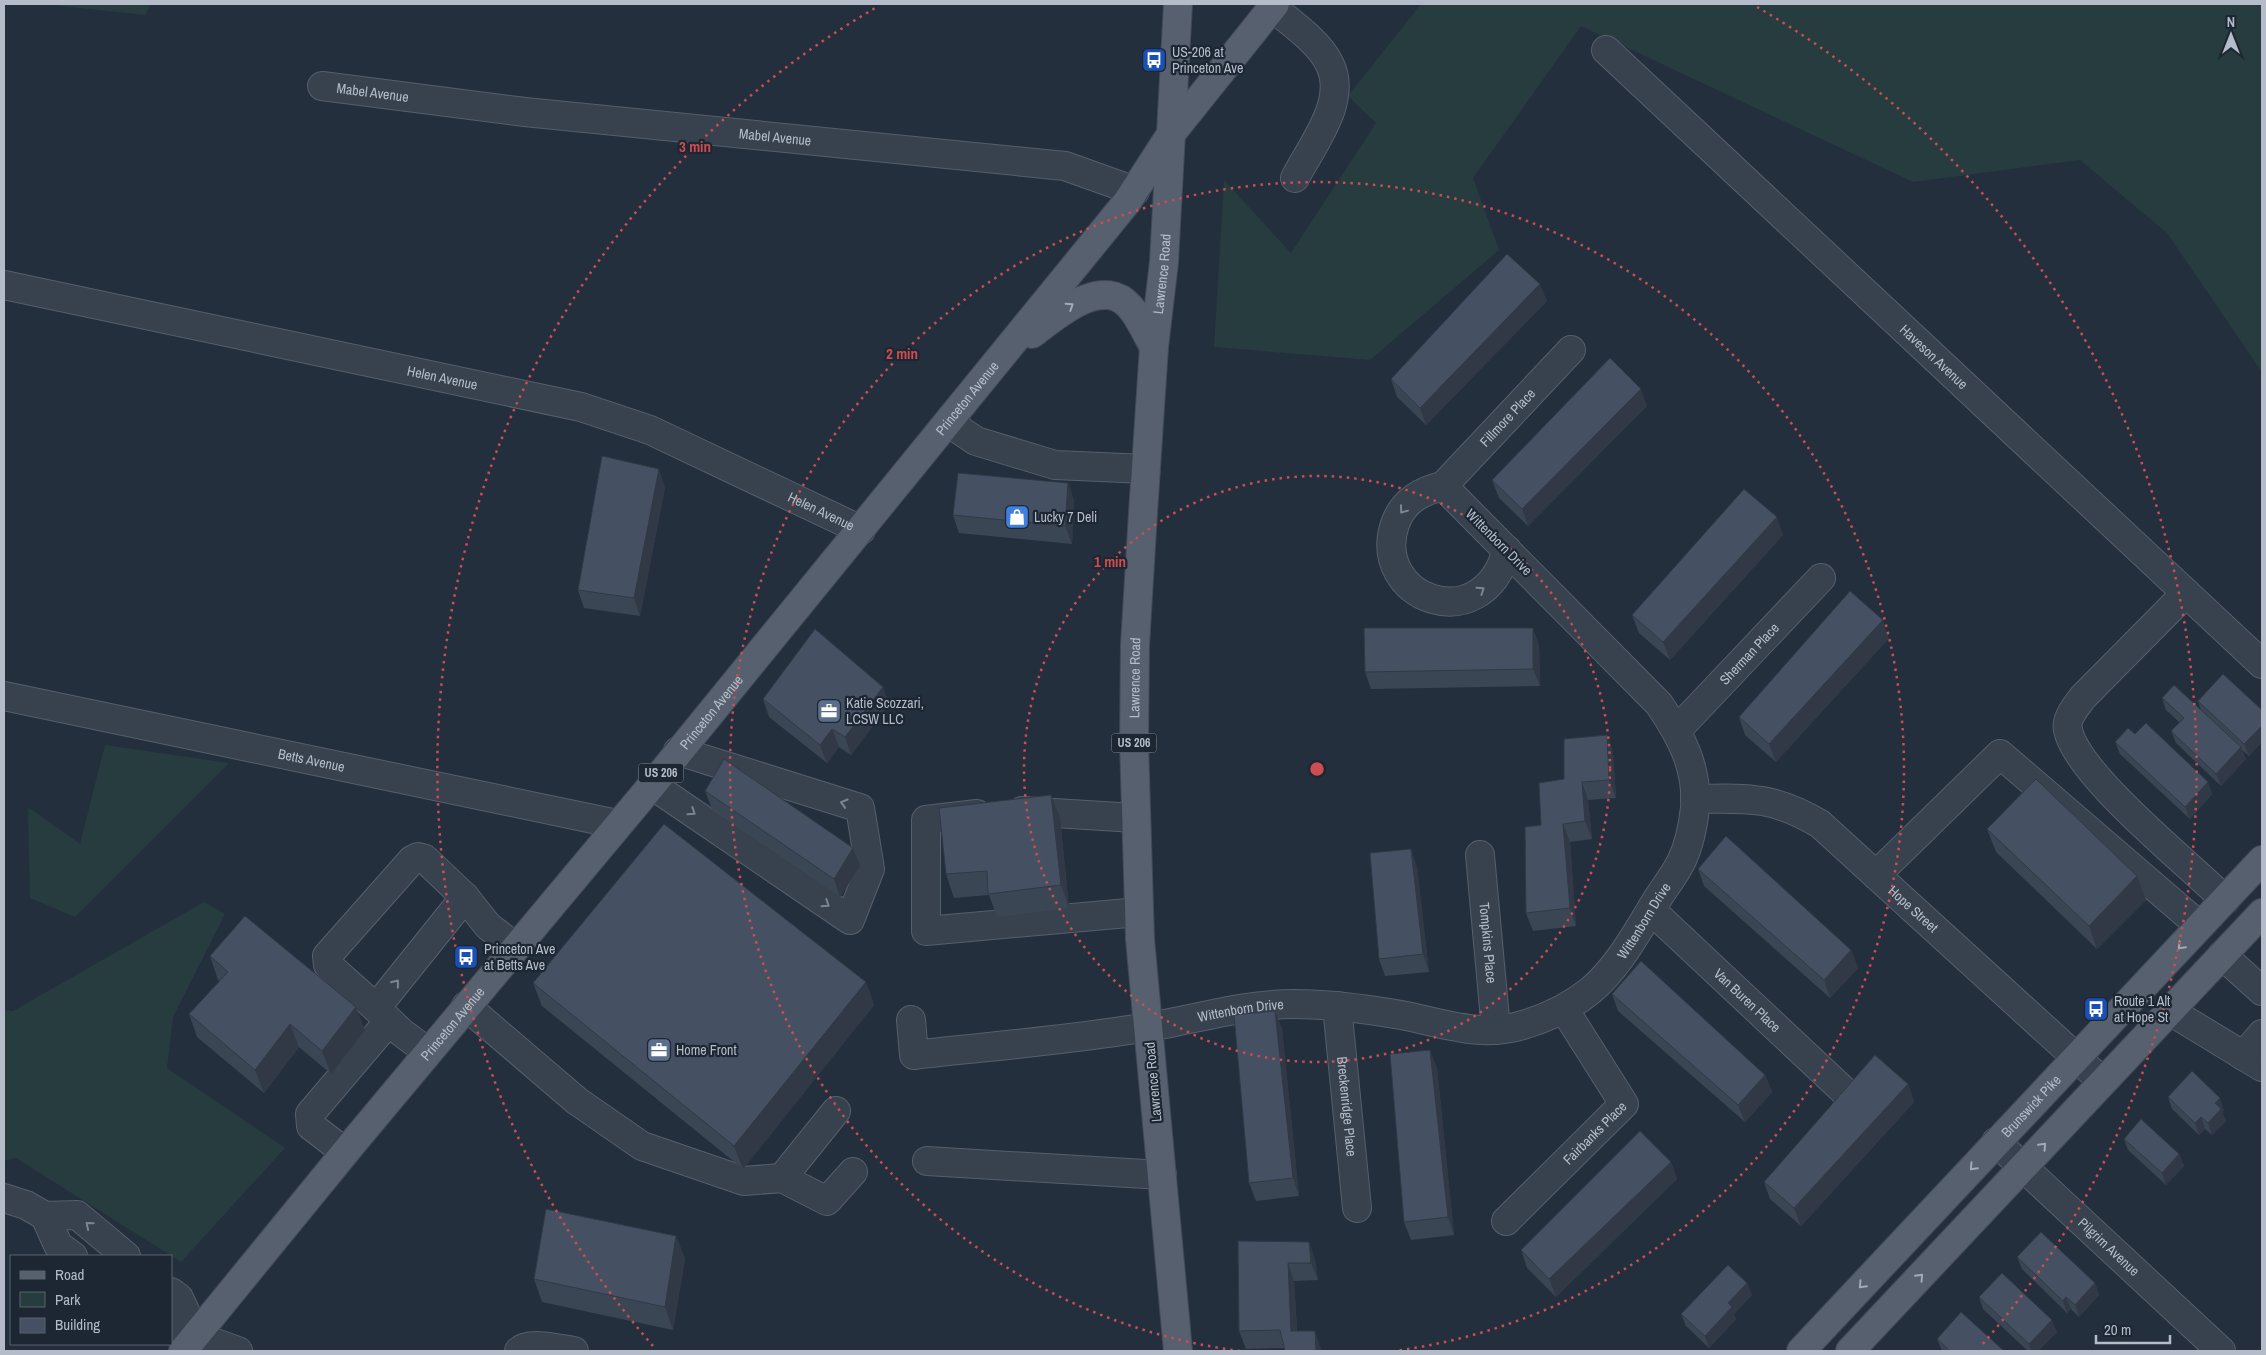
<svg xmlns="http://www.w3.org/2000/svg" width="2266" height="1355" viewBox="0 0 2266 1355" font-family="'Archivo Narrow',sans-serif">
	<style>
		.green { fill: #263c3f }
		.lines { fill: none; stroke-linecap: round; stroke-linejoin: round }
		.minor-casing { stroke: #565f6c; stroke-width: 30 }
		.major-casing { stroke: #414a57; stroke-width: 30 }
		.minor { stroke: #38414e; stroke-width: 28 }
		.major { stroke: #56606e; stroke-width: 28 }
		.wall { fill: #3b4654 }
		.shaded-wall { fill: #303945 }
		.building { fill: #455162; stroke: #303945 }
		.oneway { stroke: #a1aab7 }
		.oneway2 { stroke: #7c8592 }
		.ring { fill: none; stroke: #ce4d50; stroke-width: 2.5; stroke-dasharray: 2.5 5 }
		.labels { text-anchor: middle; stroke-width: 4.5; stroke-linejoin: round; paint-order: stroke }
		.shield { fill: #1d2633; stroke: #878f9c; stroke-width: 1 }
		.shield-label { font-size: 12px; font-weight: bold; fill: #b4bcc9 }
		.poi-label { font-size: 14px; fill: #b4bcc9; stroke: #1d2633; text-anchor: start }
		.street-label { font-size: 14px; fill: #b4bcc9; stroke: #1d2633 }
		.centre { fill: #ce4d50; stroke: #1d2633; stroke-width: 2.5 }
		.ring-label { font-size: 15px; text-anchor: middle; font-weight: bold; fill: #ce4d50; stroke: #1d2633; stroke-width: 4.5; stroke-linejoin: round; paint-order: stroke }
	</style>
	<rect width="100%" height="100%" fill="#242f3e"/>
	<g class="green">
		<polygon points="43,4 151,4 145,15"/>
		<polygon points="1421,4 2262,4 2262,372 2167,233 2080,160 1913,182 1581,26 1473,178 1499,250 1370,360 1214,347 1224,180 1291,253 1376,123 1348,96"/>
		<polygon points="105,745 229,763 75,917 30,898 28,807 80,844"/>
		<polygon points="204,902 225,914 173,1017 167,1068 285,1148 181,1262 16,1158 4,1161 4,1010 13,1011"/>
	</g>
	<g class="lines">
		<defs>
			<g id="minor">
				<path d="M 1272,7 C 1290,22 1319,42 1329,63 C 1349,100 1312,145 1295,178"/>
				<path id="s1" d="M 1606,50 L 2262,664"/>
				<path id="s2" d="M 322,86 L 525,112 L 1065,166 L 1135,191"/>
				<path id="s3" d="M 4,285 L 581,407 L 650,430 L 861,530"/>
				<polyline points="951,418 961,431 976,441 1055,465 1146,469"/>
				<path d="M 1443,486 C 1421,491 1403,501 1395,524 C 1370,598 1482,641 1507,550"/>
				<path id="s4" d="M 1443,486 L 1571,350"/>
				<path d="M 2186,593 L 2083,697 C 2077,705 2065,719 2068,730 C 2077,775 2189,864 2225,900"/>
				<path id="s5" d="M 4,696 L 617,824"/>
				<path id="s6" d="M 1677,730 L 1821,578"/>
				<polyline points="652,785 850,920 870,869 860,808 678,751"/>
				<path id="s7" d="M 1695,799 C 1748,798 1773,796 1820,824 L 2103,1082"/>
				<polyline points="1022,811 1135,818"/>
				<polyline points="977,814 926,820 926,931 1139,912"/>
				<path id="s8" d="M 1480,855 L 1496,1030"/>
				<polyline points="1876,875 2000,754 2200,926"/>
				<path id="s9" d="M 1651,910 L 1844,1091"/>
				<polyline points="2222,955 2262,991"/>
				<polyline points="466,1006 577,1101 642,1146 744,1181 782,1178 827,1201 853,1172"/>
				<path id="s10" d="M 1337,1006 L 1357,1208"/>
				<polyline points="376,1008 328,965 327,956 412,860 418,857 425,859 465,897"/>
				<polyline points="2170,1011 2262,1067"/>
				<path id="s11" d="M 911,1020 L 914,1055 C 992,1046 1071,1040 1148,1027 C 1197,1019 1244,1004 1294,1004 C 1330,1004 1366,1009 1401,1015 C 1444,1023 1482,1039 1526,1024 C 1549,1017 1571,1006 1590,991 C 1618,968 1637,932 1656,901 C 1664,888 1674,876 1681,862 C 1689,846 1693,826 1695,808 C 1698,768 1681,736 1659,704 L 1443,486"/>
				<polyline points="428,1052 401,1032 376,1008 465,897 488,926 515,947"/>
				<polyline points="2243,1056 2262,1034"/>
				<path id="s12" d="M 1996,1142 L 2221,1351"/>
				<polyline points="345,1152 311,1126 310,1114 389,1021"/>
				<polyline points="927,1161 1162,1175"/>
				<polyline points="782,1178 836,1111"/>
				<polyline points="4,1198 26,1205 45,1216 77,1215 126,1256"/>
				<polyline points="45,1216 58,1245 73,1256"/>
				<path id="s13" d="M 1506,1221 L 1624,1104 L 1564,1009"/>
				<polyline points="171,1292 179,1298 196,1335"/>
				<polyline points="171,1327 238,1351"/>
				<path d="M 519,1351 C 529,1341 560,1349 574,1351"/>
			</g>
			<g id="major">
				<path d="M 1032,334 C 1055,317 1102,274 1130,307 C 1140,318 1146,334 1154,347"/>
				<path id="s14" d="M 183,1351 L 352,1144 L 652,785 L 1127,202 L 1171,134 L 1275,4"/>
				<path id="s15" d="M 1178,1351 L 1140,939 L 1134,743 L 1135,645 L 1143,513 L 1154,347 L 1164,262 L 1178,4"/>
				<path id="s16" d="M 1801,1351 L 2262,860"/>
				<polyline points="1850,1351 2262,913"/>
			</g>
		</defs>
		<use href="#minor" class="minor-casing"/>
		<use href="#major" class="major-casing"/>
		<use href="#minor" class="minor"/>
		<use href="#major" class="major"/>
	</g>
	<g class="wall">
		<polygon points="1547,301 1426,425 1397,397 1391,379"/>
		<polygon points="1647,406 1528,526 1499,498 1492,480"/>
		<polygon points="1068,483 1074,501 1072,544 959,533 953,515"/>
		<polygon points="665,487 640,616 584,608 578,590"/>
		<polygon points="1783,535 1670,660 1639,633 1632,615"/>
		<polygon points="1533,628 1539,646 1540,686 1371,689 1365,672"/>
		<polygon points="1889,638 1776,762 1745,735 1739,717"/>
		<polygon points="2162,698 2201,710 2198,701 2262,710 2262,742 2249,756 2242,750 2246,759 2221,786 2176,743 2171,731 2180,723 2166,710"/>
		<polygon points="763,699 889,704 851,755 839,747 827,763 769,717"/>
		<polygon points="2135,734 2208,782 2212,794 2190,819 2120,754 2115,742"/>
		<polygon points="1607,735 1613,753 1616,798 1588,800 1592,839 1570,842 1576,926 1533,931 1526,913 1541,825 1564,779"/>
		<polygon points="705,791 853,848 860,866 840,897 712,809"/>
		<polygon points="1051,795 1060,818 1069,908 997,917 989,895 954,898 946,874"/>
		<polygon points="1987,829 2137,876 2146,900 2097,949 1996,852"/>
		<polygon points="1417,867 1429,972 1385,976 1379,959"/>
		<polygon points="1698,869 1851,950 1858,968 1830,998 1704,886"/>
		<polygon points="210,956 365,1030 331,1074 299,1047 264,1093 197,1037 189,1014 220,981 218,980"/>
		<polygon points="866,982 874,1005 743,1169 542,1006 533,983"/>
		<polygon points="1612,994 1765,1075 1772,1092 1745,1122 1618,1011"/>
		<polygon points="1275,1011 1282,1029 1299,1196 1256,1201 1249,1183"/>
		<polygon points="1437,1068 1454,1235 1411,1240 1404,1222"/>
		<polygon points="1908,1084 1914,1102 1801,1226 1770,1199 1764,1182"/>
		<polygon points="2168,1097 2224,1110 2222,1112 2226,1121 2212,1135 2205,1129 2199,1135 2172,1109"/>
		<polygon points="2124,1139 2179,1154 2184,1166 2166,1185 2128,1150"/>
		<polygon points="1671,1162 1677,1179 1556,1297 1527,1268 1521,1250"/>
		<polygon points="676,1236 685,1259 673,1330 542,1302 534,1279"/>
		<polygon points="1238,1241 1309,1242 1315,1260 1318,1280 1294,1281 1297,1331 1321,1349 1284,1348 1246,1349 1239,1331"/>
		<polygon points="2017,1257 2095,1283 2099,1295 2079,1317 2071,1309 2067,1313 2022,1269"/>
		<polygon points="1747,1283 1752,1295 1734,1314 1736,1319 1709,1348 1686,1326 1681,1314"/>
		<polygon points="1979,1297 2057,1332 2038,1351 2028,1351 1983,1309"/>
		<polygon points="1937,1339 2004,1351 1942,1351"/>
	</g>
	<g class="shaded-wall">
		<polygon points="1540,284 1547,301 1426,425 1420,408"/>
		<polygon points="1641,389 1647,406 1528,526 1522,509"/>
		<polygon points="659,469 665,487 640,616 634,598"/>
		<polygon points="1068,483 1074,501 1072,544 1065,526"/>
		<polygon points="1777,517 1783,535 1670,660 1663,642"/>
		<polygon points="1883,620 1889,638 1776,762 1769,744"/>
		<polygon points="1533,628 1539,646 1540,686 1533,669"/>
		<polygon points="883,687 889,704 851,755 845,737"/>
		<polygon points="2262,726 2262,742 2249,756 2244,744"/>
		<polygon points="832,729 839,747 827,763 820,745"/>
		<polygon points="1607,735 1613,753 1616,798 1609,780"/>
		<polygon points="2241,747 2246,759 2221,786 2216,774"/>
		<polygon points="1582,782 1588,800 1592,839 1585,821"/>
		<polygon points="2208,782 2212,794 2190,819 2185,807"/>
		<polygon points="1051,795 1060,818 1069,908 1061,885"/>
		<polygon points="1563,824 1570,842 1576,926 1570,908"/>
		<polygon points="853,848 860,866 840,897 834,879"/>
		<polygon points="1411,849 1417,867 1429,972 1423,954"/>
		<polygon points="2137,876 2146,900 2097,949 2089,926"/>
		<polygon points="1851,950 1858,968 1830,998 1824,980"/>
		<polygon points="866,982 874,1005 743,1169 734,1146"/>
		<polygon points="356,1007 365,1030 331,1074 322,1051"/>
		<polygon points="1275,1011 1282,1029 1299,1196 1293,1178"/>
		<polygon points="290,1024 299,1047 264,1093 255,1070"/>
		<polygon points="1430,1050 1437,1068 1454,1235 1448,1217"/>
		<polygon points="1765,1075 1772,1092 1745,1122 1738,1105"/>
		<polygon points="1908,1084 1914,1102 1801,1226 1794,1208"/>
		<polygon points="2220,1098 2224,1110 2222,1112 2226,1121 2212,1135 2208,1123 2215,1103"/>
		<polygon points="2201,1117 2205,1129 2199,1135 2195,1123"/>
		<polygon points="2179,1154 2184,1166 2166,1185 2162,1173"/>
		<polygon points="1671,1162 1677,1179 1556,1297 1549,1279"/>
		<polygon points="676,1236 685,1259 673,1330 665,1307"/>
		<polygon points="1309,1242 1315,1260 1318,1280 1311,1263"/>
		<polygon points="1288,1263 1294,1281 1298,1349 1291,1331"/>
		<polygon points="1747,1283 1752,1295 1734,1314 1736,1319 1709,1348 1705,1336 1728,1303"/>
		<polygon points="2095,1283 2099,1295 2079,1317 2075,1305"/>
		<polygon points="2066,1297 2071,1309 2067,1313 2063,1301"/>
		<polygon points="2052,1320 2057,1332 2038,1351 2031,1351 2029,1344"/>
		<polygon points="1315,1331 1321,1349 1321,1351 1316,1351"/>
	</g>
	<g class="building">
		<polygon points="1507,254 1540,284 1420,408 1391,379"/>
		<polygon points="1610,358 1641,389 1522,509 1492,480"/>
		<polygon points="602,456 659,469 634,598 578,590"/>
		<polygon points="958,473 1068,483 1065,526 953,515"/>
		<polygon points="1744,489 1777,517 1663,642 1632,615"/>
		<polygon points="1850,591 1883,620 1769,744 1739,717"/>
		<polygon points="1364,628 1533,628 1533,669 1365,672"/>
		<polygon points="815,629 883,687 845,737 832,729 820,745 763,699"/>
		<polygon points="2223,674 2262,710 2262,726 2244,744 2198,701"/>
		<polygon points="2174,685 2241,747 2216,774 2171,731 2184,718 2162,698"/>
		<polygon points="2146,723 2208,782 2185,807 2115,742 2128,728 2135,734"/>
		<polygon points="1607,735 1609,780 1582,782 1585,821 1563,824 1570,908 1526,913 1525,827 1541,825 1539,783 1564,779 1564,739"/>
		<polygon points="724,759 853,848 834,879 705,791"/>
		<polygon points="2036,779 2137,876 2089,926 1987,829"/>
		<polygon points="1051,795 1061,885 988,894 987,871 946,874 939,808"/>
		<polygon points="664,824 866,982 734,1146 533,983"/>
		<polygon points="1726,836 1851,950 1824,980 1698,869"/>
		<polygon points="1411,849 1423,954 1379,959 1370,853"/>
		<polygon points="245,916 356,1007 322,1051 290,1024 255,1070 189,1014 228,972 210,956"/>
		<polygon points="1641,961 1765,1075 1738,1105 1612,994"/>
		<polygon points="1275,1011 1293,1178 1249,1183 1234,1015"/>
		<polygon points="1430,1050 1448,1217 1404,1222 1390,1054"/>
		<polygon points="1875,1055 1908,1084 1794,1208 1764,1182"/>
		<polygon points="2192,1071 2220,1098 2215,1103 2221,1109 2208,1123 2201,1117 2195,1123 2168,1097"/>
		<polygon points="2141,1119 2179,1154 2162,1173 2124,1139"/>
		<polygon points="1640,1131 1671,1162 1549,1279 1521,1250"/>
		<polygon points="546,1209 676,1236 665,1307 534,1279"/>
		<polygon points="2041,1232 2095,1283 2075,1305 2066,1297 2063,1301 2017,1257"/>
		<polygon points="1238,1241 1309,1242 1311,1263 1288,1263 1291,1331 1315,1331 1316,1351 1285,1351 1280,1330 1239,1331"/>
		<polygon points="1728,1265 1747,1283 1728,1303 1732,1307 1705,1336 1681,1314"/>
		<polygon points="2002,1273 2052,1320 2029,1344 1979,1297"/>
		<polygon points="1961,1312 2004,1351 1950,1351 1937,1339"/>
	</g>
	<defs><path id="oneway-chevron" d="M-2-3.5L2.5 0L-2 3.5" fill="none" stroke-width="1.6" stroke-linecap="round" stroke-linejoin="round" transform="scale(1.25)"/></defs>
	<g class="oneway">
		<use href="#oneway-chevron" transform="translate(1070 306) rotate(-33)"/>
		<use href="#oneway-chevron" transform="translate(2181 946) rotate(134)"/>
		<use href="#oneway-chevron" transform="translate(2043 1146) rotate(-47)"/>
		<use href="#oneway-chevron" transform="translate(1973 1167) rotate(133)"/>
		<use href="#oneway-chevron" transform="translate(1920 1277) rotate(-47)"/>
		<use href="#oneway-chevron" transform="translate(1862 1285) rotate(133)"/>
	</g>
	<g class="oneway2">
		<use href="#oneway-chevron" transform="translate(1403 510) rotate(127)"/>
		<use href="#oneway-chevron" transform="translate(1481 590) rotate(-35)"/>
		<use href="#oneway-chevron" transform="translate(844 803) rotate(-163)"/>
		<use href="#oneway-chevron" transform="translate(692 812) rotate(34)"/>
		<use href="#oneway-chevron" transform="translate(826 904) rotate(34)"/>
		<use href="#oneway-chevron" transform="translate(396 983) rotate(-51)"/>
		<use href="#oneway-chevron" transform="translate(89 1225) rotate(-140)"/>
	</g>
	<g class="ring">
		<circle cx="1317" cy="769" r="293"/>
		<path d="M1240 1351A587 587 0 1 1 1394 1351"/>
		<path d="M653 1346A880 880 0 0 1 877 7M1757 7A880 880 0 0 1 1981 1346"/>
	</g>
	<defs>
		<symbol id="bus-square" viewBox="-11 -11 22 22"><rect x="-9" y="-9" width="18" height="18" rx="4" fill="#1a4fb4" stroke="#1d2633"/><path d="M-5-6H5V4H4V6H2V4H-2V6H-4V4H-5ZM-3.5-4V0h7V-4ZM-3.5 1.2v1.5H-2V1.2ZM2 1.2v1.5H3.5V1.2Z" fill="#fff"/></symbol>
		<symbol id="shop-square" viewBox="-11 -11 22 22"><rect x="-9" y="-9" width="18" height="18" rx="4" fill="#3f7fe0" stroke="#1d2633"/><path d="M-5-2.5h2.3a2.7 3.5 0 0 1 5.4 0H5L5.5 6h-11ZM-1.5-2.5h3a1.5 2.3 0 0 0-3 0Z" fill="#fff"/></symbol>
		<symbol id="office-square" viewBox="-11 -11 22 22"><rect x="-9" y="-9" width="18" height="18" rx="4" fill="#5c6f8a" stroke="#1d2633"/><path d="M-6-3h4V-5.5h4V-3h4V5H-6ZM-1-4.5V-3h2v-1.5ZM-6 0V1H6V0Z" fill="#fff"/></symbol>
	</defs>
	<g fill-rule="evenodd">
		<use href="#bus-square" x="1140" y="46" width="28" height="28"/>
		<use href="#shop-square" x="1003" y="503" width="28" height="28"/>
		<use href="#office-square" x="815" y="697" width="28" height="28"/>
		<use href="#bus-square" x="452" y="943" width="28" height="28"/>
		<use href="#bus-square" x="2082" y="995" width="28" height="28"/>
		<use href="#office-square" x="645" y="1036" width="28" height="28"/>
	</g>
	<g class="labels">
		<g class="shield">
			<rect x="1111.5" y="733.5" width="45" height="19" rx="4"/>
			<rect x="638.5" y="763.5" width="45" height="19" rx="4"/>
		</g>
		<g class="shield-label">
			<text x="1134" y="747">US 206</text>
			<text x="661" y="777">US 206</text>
		</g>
		<g class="poi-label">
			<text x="1172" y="57">US-206 at<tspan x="1172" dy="16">Princeton Ave</tspan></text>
			<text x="1034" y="522">Lucky 7 Deli</text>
			<text x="846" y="708">Katie Scozzari,<tspan x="846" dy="16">LCSW LLC</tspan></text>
			<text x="484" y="954">Princeton Ave<tspan x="484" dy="16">at Betts Ave</tspan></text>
			<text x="2114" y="1006">Route 1 Alt<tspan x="2114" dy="16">at Hope St</tspan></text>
			<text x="676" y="1055">Home Front</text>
		</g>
		<g class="street-label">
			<text dy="5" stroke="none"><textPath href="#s2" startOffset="51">Mabel Avenue</textPath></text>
			<text dy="5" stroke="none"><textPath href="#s2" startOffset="456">Mabel Avenue</textPath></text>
			<text dy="5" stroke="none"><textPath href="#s15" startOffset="1080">Lawrence Road</textPath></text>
			<text dy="5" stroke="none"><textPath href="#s1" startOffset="449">Haveson Avenue</textPath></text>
			<text dy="5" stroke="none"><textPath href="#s3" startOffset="448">Helen Avenue</textPath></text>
			<text dy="5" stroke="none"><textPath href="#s14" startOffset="1234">Princeton Avenue</textPath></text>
			<text dy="5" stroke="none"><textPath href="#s4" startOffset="94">Fillmore Place</textPath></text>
			<text dy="5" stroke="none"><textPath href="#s3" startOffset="852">Helen Avenue</textPath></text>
			<text transform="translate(1499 542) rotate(45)" y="5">Wittenborn Drive</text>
			<text dy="5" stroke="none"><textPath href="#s6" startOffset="105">Sherman Place</textPath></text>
			<text dy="5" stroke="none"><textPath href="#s15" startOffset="675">Lawrence Road</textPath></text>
			<text dy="5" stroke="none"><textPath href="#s14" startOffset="829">Princeton Avenue</textPath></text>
			<text dy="5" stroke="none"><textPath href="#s5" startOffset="314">Betts Avenue</textPath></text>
			<text dy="5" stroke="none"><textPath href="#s7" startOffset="256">Hope Street</textPath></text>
			<text dy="5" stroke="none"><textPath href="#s11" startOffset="815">Wittenborn Drive</textPath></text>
			<text dy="5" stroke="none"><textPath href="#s8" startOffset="88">Tompkins Place</textPath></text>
			<text dy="5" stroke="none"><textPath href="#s9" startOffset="132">Van Buren Place</textPath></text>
			<text dy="5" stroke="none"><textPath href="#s11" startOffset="365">Wittenborn Drive</textPath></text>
			<text dy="5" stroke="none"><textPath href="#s14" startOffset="424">Princeton Avenue</textPath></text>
			<text transform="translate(1153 1082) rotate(-95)" y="5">Lawrence Road</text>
			<text dy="5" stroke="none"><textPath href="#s16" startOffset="336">Brunswick Pike</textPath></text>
			<text dy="5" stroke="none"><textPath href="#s10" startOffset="101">Breckenridge Place</textPath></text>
			<text dy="5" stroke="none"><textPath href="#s13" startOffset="125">Fairbanks Place</textPath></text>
			<text dy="5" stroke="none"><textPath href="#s12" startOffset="154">Pilgrim Avenue</textPath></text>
		</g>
	</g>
	<circle cx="1317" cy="769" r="8" class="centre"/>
	<g class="ring-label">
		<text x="695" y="152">3 min</text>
		<text x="902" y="359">2 min</text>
		<text x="1110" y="567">1 min</text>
	</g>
	<rect width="2266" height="1355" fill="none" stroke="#b4bcc9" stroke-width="10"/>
	<rect x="10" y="1255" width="162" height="90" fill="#1d2633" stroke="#59626f"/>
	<rect x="20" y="1271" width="25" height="8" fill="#56606e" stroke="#59626f"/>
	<text x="55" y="1280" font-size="15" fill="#b4bcc9">Road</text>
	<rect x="20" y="1292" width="25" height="15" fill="#263c3f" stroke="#59626f"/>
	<text x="55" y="1305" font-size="15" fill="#b4bcc9">Park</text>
	<rect x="20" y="1318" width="25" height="15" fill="#455162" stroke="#59626f"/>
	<text x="55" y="1330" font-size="15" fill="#b4bcc9">Building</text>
	<g transform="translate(2231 35)" stroke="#1d2633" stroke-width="4" paint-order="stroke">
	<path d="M0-4L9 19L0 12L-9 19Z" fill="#b4bcc9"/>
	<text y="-8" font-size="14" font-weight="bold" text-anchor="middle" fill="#b4bcc9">N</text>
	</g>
	<path d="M2096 1335v8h74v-8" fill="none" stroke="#b4bcc9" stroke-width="2.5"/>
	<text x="2104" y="1335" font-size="15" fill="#b4bcc9" stroke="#1d2633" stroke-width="4" paint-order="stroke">20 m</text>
</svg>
